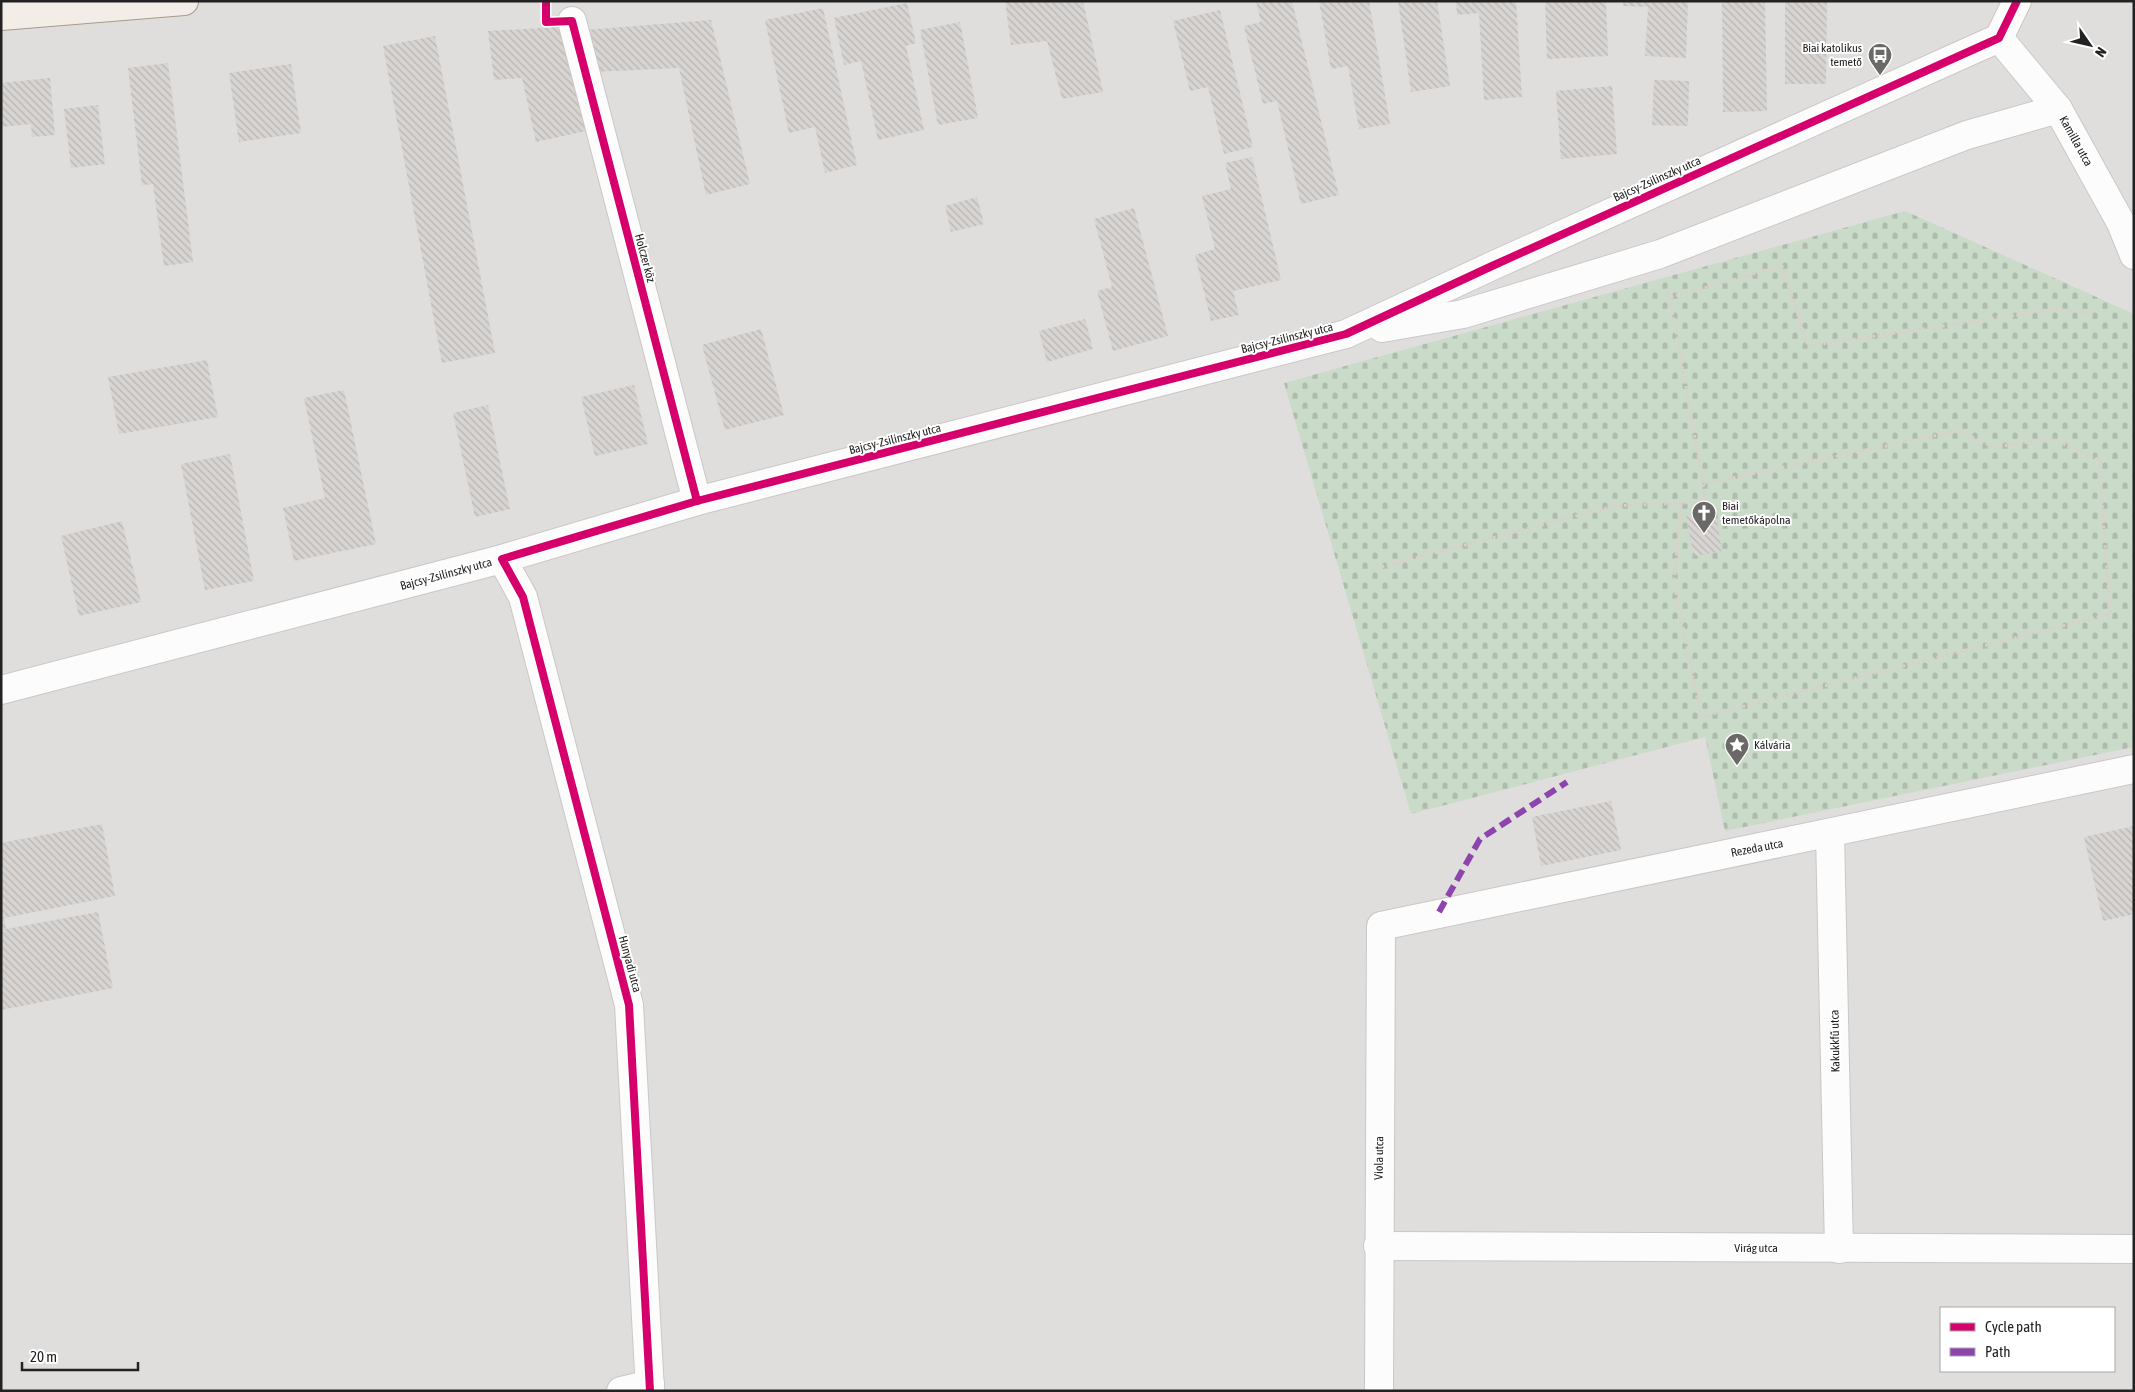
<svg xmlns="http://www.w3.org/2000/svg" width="2135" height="1392" viewBox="0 0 2135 1392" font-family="'Asap Condensed',sans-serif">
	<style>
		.residential { fill: #dfdedc; fill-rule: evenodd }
		.cemetery { fill: url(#cemetery-stones) }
		.building { fill: url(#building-back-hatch) }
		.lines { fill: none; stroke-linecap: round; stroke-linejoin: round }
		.minor-casing { stroke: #c9c8c7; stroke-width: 30 }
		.major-casing { stroke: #a79c86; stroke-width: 30 }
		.path { stroke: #dccecd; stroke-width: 3; stroke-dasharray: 2.5 2.5; stroke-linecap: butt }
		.minor { stroke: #fdfcfc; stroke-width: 28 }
		.major { stroke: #f3ede7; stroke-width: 28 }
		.quiet { stroke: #8e44ad; stroke-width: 6; stroke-dasharray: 12 6; stroke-linecap: butt }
		.cycleway-casing { stroke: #fff; stroke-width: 11 }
		.cycleway { stroke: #d6006c; stroke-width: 8 }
		.labels { text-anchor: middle; stroke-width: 4; stroke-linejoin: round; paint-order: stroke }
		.poi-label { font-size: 12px; fill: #222; stroke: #fff; text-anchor: start }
		.street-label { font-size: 12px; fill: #222; stroke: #fff }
	</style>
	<defs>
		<pattern id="cemetery-stones" width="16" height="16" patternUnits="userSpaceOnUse" patternTransform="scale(1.25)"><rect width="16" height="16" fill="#cadbca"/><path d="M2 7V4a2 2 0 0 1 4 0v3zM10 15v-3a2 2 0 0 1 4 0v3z" fill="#adbcad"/></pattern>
		<pattern id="building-back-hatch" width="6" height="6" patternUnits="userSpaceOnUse" patternTransform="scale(1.25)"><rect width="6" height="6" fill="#d7d4d2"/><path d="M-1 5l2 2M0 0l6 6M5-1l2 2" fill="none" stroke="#b8b6b4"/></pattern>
	</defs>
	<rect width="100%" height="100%" fill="#f0eeeb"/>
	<path class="residential" d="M 1,1 L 2134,1 L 2134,1391 L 1,1391 ZM 1941,1308 L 2114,1308 L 2114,1371 L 1941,1371 Z"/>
	<polygon class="cemetery" points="1905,211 2134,314 2134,747 1725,831 1705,737 1411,814 1284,383"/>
	<g class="building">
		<polygon points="1005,1 1083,1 1103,92 1062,99 1047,41 1011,45"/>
		<polygon points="1256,1 1292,1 1339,195 1301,204 1277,101 1263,104 1244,26 1261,22"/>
		<polygon points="1319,1 1369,1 1390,124 1359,129 1348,66 1331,69"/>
		<polygon points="1398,1 1437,1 1450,86 1411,92"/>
		<polygon points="1456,1 1516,1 1522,97 1484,100 1479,13 1457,15"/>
		<polygon points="1545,1 1606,1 1608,56 1547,59"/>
		<polygon points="1624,1 1688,1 1686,58 1645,56 1648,7 1623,6"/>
		<polygon points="1722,1 1765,1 1767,111 1723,112"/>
		<polygon points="1785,1 1827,1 1826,84 1785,84"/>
		<polygon points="907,3 916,43 906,46 924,130 878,140 861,61 844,65 834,18"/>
		<polygon points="823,8 857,165 825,173 815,127 789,133 765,20"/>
		<polygon points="1220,10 1253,147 1224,154 1208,87 1190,91 1173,21"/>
		<polygon points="711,20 750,184 706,195 679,68 592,72 585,30"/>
		<polygon points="960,22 978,118 938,125 920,30"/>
		<polygon points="562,27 586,131 536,142 522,78 494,80 488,31"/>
		<polygon points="435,36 495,353 442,363 383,46"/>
		<polygon points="168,63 193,262 164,266 153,184 142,185 128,68"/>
		<polygon points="291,64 301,133 239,142 229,73"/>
		<polygon points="50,78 55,135 32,137 31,124 1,127 1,83"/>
		<polygon points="1654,80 1689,81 1688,126 1652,125"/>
		<polygon points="1612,86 1617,154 1561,159 1556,91"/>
		<polygon points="98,105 105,164 71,168 64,109"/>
		<polygon points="1252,157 1281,280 1233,291 1239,315 1211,321 1195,255 1215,249 1202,196 1231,189 1225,163"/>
		<polygon points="977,197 984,224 951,232 945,206"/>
		<polygon points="1134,208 1168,336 1113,351 1097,291 1112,287 1094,219"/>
		<polygon points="1085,319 1093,349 1047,362 1039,331"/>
		<polygon points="761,329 784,415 725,430 702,345"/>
		<polygon points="207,360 218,417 119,434 108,377"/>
		<polygon points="634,385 648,444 595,456 581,397"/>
		<polygon points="344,390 376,544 294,561 283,508 325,498 304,398"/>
		<polygon points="488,405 510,509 475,517 453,413"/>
		<polygon points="230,454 254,581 205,590 181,464"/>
		<polygon points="1715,511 1722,551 1694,556 1686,516"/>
		<polygon points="122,521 141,602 79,616 61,536"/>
		<polygon points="1611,801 1621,850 1541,866 1532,817"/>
		<polygon points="102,824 115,896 4,918 6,929 98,912 113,988 1,1010 1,843"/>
		<polygon points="2134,826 2134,914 2103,921 2084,837"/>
	</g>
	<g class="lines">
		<defs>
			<g id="minor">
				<polyline points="572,21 697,501"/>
				<polyline points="1999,38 2058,109 2121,223 2134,255"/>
				<polyline points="1382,328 1463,314 1660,254 1967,135 2058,109"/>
				<polyline points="502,559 523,597 629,1005 650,1391"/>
				<polyline points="1,690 502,559 697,501 1346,334 1492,266 1999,38 2017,1"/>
				<polyline points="1830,833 1839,1249"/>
				<polyline points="1378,1246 2134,1249"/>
				<polyline points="621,1391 650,1384"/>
				<polyline points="1379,1391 1381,926 2134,769"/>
			</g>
			<polyline id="major" points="1,16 184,1"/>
		</defs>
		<use href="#minor" class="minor-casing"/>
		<use href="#major" class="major-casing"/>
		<g class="path">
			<polyline points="1671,297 1782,266 1808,346 2058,309 2093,314"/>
			<polyline points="1681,503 1674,583 1701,717 2110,614 2099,460 2053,439 1994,447 1958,431 1703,484"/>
			<polyline points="1377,568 1614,506 1704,502 1703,484 1668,286"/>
		</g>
		<use href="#minor" class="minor"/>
		<use href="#major" class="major"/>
		<polyline class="quiet" points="1439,912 1480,839 1567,782"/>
		<defs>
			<g id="cycleway">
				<polyline points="546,1 546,22 572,21 697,501"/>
				<polyline points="650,1391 629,1005 523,597 502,559 697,501 1346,334 1492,266 1999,38 2017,1"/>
			</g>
		</defs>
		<use href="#cycleway" class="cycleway-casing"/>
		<use href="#cycleway" class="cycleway"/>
	</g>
	<defs>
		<symbol id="bus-pin" viewBox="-11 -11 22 30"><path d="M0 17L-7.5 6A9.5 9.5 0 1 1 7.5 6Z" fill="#6a6968" stroke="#fff"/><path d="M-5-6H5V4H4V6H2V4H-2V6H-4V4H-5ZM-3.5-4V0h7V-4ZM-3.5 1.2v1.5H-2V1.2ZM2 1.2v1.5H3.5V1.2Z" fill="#fff"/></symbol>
		<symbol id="church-pin" viewBox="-11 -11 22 30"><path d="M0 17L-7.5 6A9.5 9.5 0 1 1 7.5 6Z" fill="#6a6968" stroke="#fff"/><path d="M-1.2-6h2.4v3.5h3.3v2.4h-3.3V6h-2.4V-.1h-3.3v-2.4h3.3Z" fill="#fff"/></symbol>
		<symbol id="sight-pin" viewBox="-11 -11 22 30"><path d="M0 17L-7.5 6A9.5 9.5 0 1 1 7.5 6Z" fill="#6a6968" stroke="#fff"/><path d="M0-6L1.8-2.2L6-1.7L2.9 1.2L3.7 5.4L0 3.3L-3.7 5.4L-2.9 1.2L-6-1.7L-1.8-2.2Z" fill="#fff"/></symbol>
	</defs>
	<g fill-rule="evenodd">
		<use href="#bus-pin" x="1866" y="41" width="28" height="38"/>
		<use href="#church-pin" x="1690" y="499" width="28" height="38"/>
		<use href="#sight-pin" x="1723" y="731" width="28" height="38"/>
	</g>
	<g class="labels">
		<g class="poi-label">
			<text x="1862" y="52" text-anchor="end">Biai katolikus<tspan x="1862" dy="14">temető</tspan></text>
			<text x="1722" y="510">Biai<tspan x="1722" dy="14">temetőkápolna</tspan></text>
			<text x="1754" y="749">Kálvária</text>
		</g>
		<g class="street-label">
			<text transform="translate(2076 141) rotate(61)" y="4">Kamilla utca</text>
			<text transform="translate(1657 179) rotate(-24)" y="4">Bajcsy-Zsilinszky utca</text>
			<text transform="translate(645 258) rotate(75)" y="4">Holczer köz</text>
			<text transform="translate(1287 338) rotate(-14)" y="4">Bajcsy-Zsilinszky utca</text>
			<text transform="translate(895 439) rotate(-14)" y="4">Bajcsy-Zsilinszky utca</text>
			<text transform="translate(446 574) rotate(-15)" y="4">Bajcsy-Zsilinszky utca</text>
			<text transform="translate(1757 848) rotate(-11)" y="4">Rezeda utca</text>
			<text transform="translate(630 964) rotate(75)" y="4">Hunyadi utca</text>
			<text transform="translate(1835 1041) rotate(-91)" y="4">Kakukkfű utca</text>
			<text transform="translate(1379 1158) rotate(-89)" y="4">Viola utca</text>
			<text x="1756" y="1252">Virág utca</text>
		</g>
	</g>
	<rect width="2135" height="1392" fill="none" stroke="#222222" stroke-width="5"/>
	<rect x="1940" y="1307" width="175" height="65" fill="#ffffff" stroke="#a7a7a7"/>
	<rect x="1950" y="1323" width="25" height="8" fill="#d6006c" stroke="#a7a7a7"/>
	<text x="1985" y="1332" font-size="15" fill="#222222">Cycle path</text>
	<rect x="1950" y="1348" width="25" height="8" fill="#8e44ad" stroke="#a7a7a7"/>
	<text x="1985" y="1357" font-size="15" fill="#222222">Path</text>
	<g transform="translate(2090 45) rotate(124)" stroke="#ffffff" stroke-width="4" paint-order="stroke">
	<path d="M0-4L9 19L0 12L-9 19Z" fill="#222222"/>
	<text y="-8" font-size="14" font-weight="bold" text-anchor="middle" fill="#222222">N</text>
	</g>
	<path d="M22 1362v8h116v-8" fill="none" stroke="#222222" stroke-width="2.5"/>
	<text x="30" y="1362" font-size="15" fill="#222222" stroke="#ffffff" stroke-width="4" paint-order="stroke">20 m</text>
</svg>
